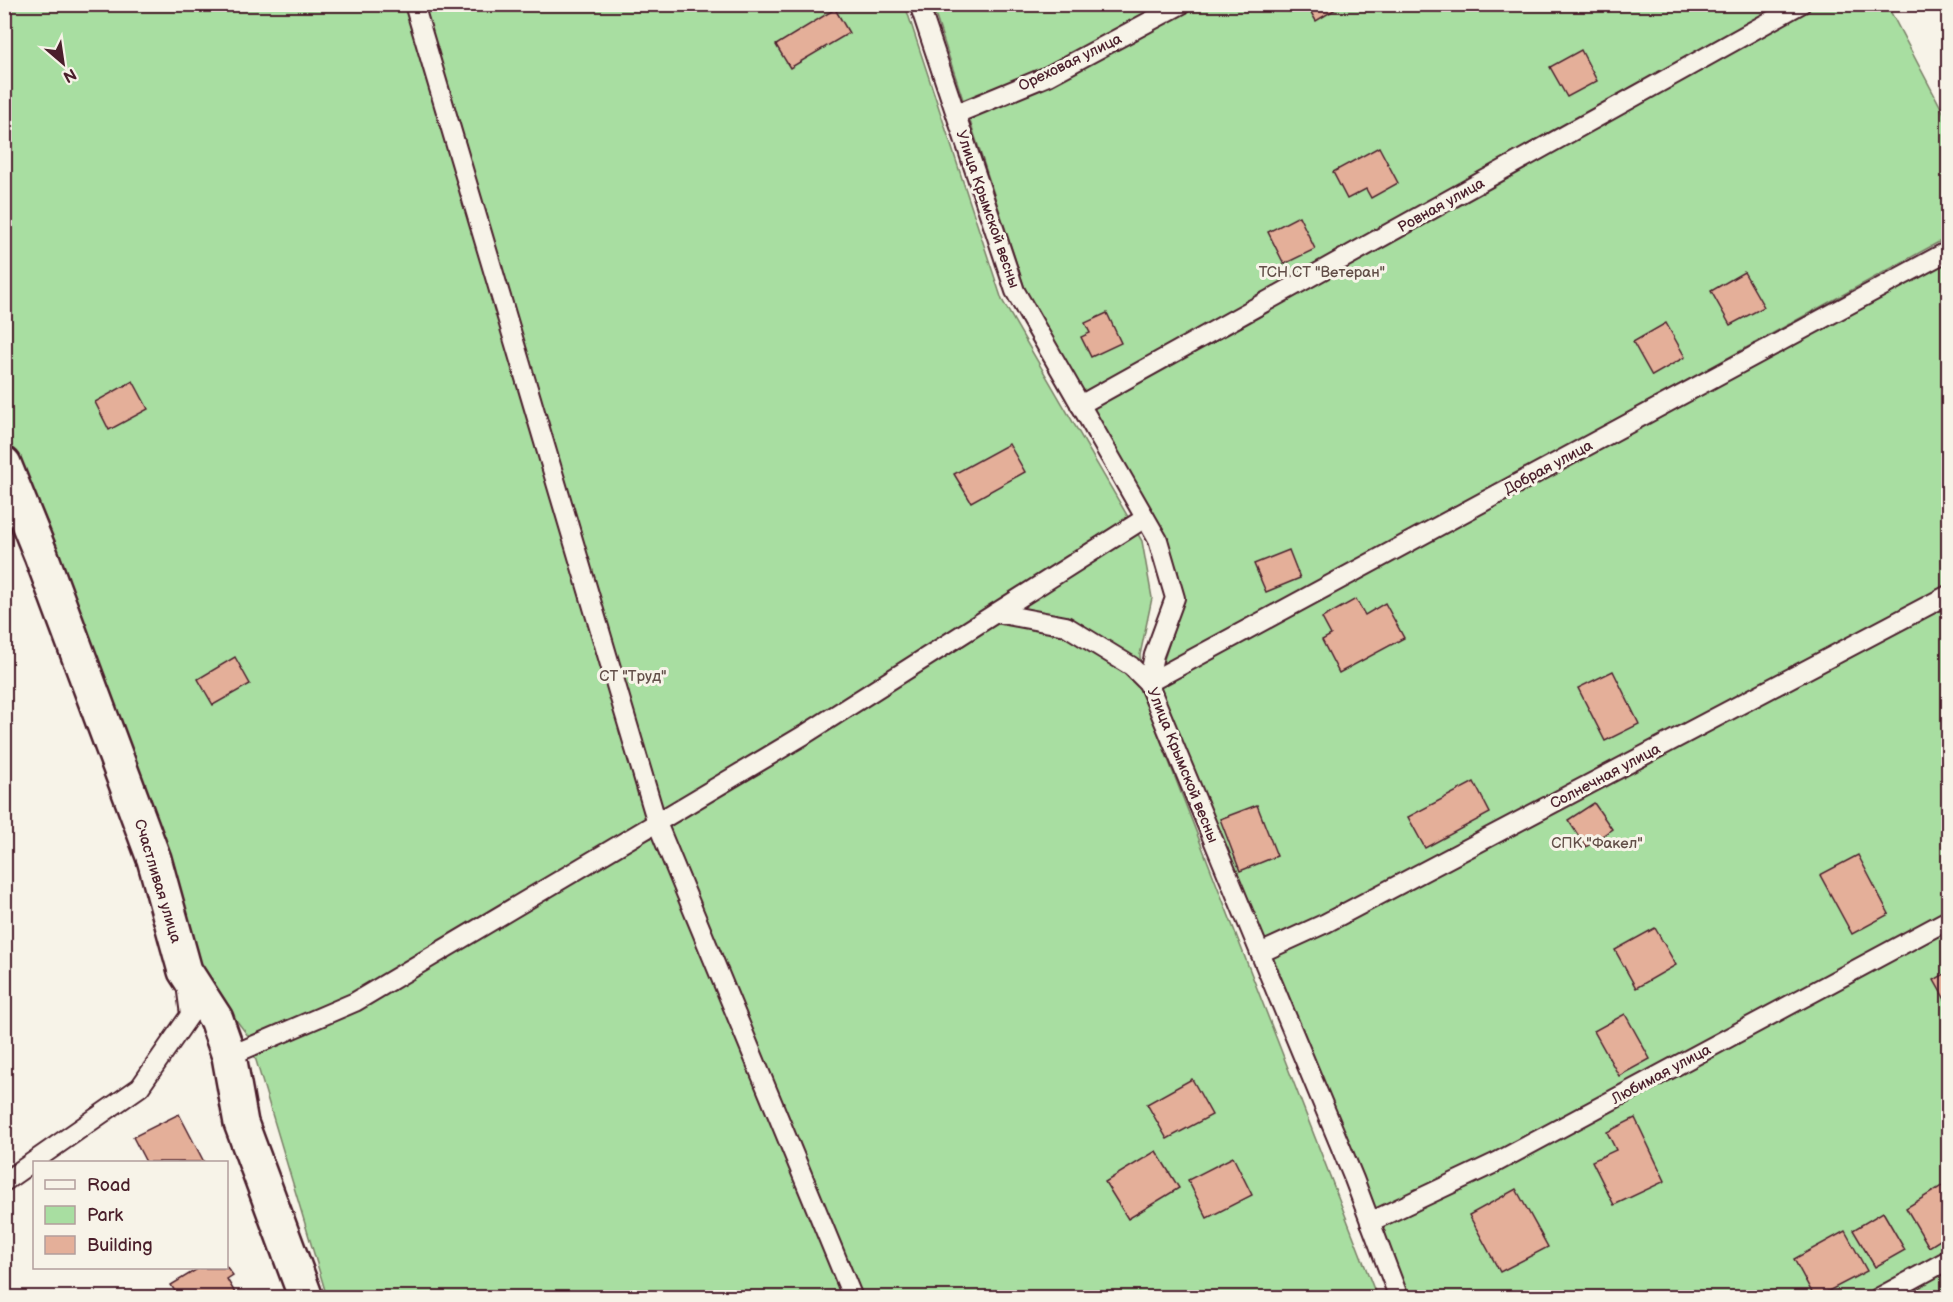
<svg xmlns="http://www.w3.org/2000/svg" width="1953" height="1302" viewBox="0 0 1953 1302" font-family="'Balsamiq Sans',sans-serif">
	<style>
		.green { fill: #a8dea1; stroke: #797e66; stroke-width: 1.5 }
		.building { fill: #e4af99; stroke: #4a1f2b; stroke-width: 1.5 }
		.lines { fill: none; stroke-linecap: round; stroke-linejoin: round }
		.service-casing { stroke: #4a1f2b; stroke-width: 22 }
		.minor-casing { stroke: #4a1f2b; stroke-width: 38 }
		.service { stroke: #f7f3e8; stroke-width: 18 }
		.minor { stroke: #f7f3e8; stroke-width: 33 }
		.labels { text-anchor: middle; stroke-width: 6; stroke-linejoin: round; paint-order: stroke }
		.street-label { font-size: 15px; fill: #4a1f2b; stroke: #f7f3e8 }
		.park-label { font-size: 15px; fill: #624f48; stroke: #f7f3e8 }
	</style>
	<rect width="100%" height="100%" fill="#f7f3e8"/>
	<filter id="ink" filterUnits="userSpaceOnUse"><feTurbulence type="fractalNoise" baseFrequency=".0167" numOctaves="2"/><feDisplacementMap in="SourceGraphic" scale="12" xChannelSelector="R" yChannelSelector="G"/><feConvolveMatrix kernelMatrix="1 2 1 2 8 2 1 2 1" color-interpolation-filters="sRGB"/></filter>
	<g filter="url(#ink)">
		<g class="green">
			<polygon points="5,5 905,5 1002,300 1142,541 1152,598 1140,655 1143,695 1377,1297 327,1297 249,1037 202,975 5,440"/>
			<polygon points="932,5 1887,5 1948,121 1948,237 1161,669 1182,604 1178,571 1155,517 1027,295"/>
			<polygon points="1948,251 1948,1297 1399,1297 1148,683"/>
		</g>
		<g class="building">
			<polygon points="1306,4 1344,4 1316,21"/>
			<polygon points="835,9 849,33 790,68 776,45"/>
			<polygon points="1581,50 1597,81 1567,97 1550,67"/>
			<polygon points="1379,147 1398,183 1371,198 1366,189 1347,199 1333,172"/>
			<polygon points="1299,216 1315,249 1284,264 1268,232"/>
			<polygon points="1744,272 1764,307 1730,325 1711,291"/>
			<polygon points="1107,313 1121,343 1091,357 1081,337 1090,333 1085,323"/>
			<polygon points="1666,323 1685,357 1652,376 1633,342"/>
			<polygon points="133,381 148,409 109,430 95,402"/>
			<polygon points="1009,444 1025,472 971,502 954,474"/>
			<polygon points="1289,550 1300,578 1266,592 1254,564"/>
			<polygon points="1356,599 1365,615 1385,603 1404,638 1339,673 1322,640 1331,635 1322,618"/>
			<polygon points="235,657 250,684 213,705 198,679"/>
			<polygon points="1613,671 1639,724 1605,741 1578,688"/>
			<polygon points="1474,782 1490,813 1425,848 1408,817"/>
			<polygon points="1594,803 1612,829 1586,847 1568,820"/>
			<polygon points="1257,805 1277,856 1240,871 1220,819"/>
			<polygon points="1858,855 1889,914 1852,934 1820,875"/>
			<polygon points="1655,928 1676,965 1636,988 1615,950"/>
			<polygon points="1948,972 1948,1003 1947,1003 1934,980"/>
			<polygon points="1625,1014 1650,1059 1619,1076 1594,1031"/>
			<polygon points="1192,1079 1212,1115 1167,1139 1147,1104"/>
			<polygon points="179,1114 204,1162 146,1162 133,1137"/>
			<polygon points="1635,1118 1665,1181 1614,1205 1592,1161 1616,1150 1607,1132"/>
			<polygon points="1156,1151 1179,1188 1128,1219 1105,1182"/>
			<polygon points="1233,1157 1252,1195 1207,1218 1188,1180"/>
			<polygon points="1948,1182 1948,1235 1929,1247 1906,1208"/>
			<polygon points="1516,1189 1548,1247 1500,1272 1469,1215"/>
			<polygon points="1883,1212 1905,1250 1875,1267 1853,1230"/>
			<polygon points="1845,1231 1867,1271 1815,1298 1794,1259"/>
			<polygon points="226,1266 233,1275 227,1279 238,1298 179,1298 171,1285 199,1268 226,1268"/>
		</g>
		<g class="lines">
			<defs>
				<g id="service">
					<polyline points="414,4 657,823 853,1298"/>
					<polyline points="919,4 1015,291 1158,540 1175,598 1154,655 1148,683 1354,1179 1399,1298"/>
					<polyline points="956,114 1048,76 1182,4"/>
					<polyline points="1080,405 1801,4"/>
					<polyline points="996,613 1066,626 1131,666 1148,683 1948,251"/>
					<polyline points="1260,953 1326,923 1948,595"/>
					<polyline points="229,1056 355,1002 804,735 1145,518"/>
					<polyline points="4,1182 140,1087 190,1015 186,984"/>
					<polyline points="1370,1222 1497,1162 1948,920"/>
					<polyline points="1878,1298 1948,1260"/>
				</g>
				<polyline id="minor" points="4,464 41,555 154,859 185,971 216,1019 229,1056 241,1123 306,1298"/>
			</defs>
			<use href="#service" class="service-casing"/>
			<use href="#minor" class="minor-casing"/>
			<use href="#service" class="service"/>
			<use href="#minor" class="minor"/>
		</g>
	</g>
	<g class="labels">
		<g class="street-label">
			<text transform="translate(1070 62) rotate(-26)" y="5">Ореховая улица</text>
			<text transform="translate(1441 205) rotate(-29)" y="5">Ровная улица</text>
			<text transform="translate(988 209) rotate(71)" y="5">Улица Крымской весны</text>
			<text transform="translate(1548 467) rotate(-28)" y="5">Добрая улица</text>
			<text transform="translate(1183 765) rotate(68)" y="5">Улица Крымской весны</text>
			<text transform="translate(1605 776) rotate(-28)" y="5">Солнечная улица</text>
			<text transform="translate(158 881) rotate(73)" y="5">Счастливая улица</text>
			<text transform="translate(1661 1074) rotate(-28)" y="5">Любимая улица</text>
		</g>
		<g class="park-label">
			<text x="1322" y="277">ТСН СТ "Ветеран"</text>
			<text x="633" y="681">СТ "Труд"</text>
			<text x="1597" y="848">СПК "Факел"</text>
		</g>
	</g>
	<rect width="1953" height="1302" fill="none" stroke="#f7f3e8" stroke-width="24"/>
	<rect x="12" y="12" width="1929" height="1278" fill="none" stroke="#4a1f2b" stroke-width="2" filter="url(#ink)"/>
	<rect x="33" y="1161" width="195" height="108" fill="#f7f3e8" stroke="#b29e9c" stroke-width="1.5"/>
	<rect x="45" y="1180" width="30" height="9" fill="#f7f3e8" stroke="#b29e9c" stroke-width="1.5"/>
	<text x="87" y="1191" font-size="18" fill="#4a1f2b">Road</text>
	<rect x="45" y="1206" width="30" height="18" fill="#a8dea1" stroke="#b29e9c" stroke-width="1.5"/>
	<text x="87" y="1221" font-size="18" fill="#4a1f2b">Park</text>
	<rect x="45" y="1236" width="30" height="18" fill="#e4af99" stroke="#b29e9c" stroke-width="1.5"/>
	<text x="87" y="1251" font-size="18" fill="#4a1f2b">Building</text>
	<g transform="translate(63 63) rotate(151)" stroke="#f7f3e8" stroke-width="4.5" paint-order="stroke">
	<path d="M0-4.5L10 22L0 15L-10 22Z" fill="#4a1f2b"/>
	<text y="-9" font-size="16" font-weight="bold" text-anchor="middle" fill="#4a1f2b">N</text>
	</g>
</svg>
